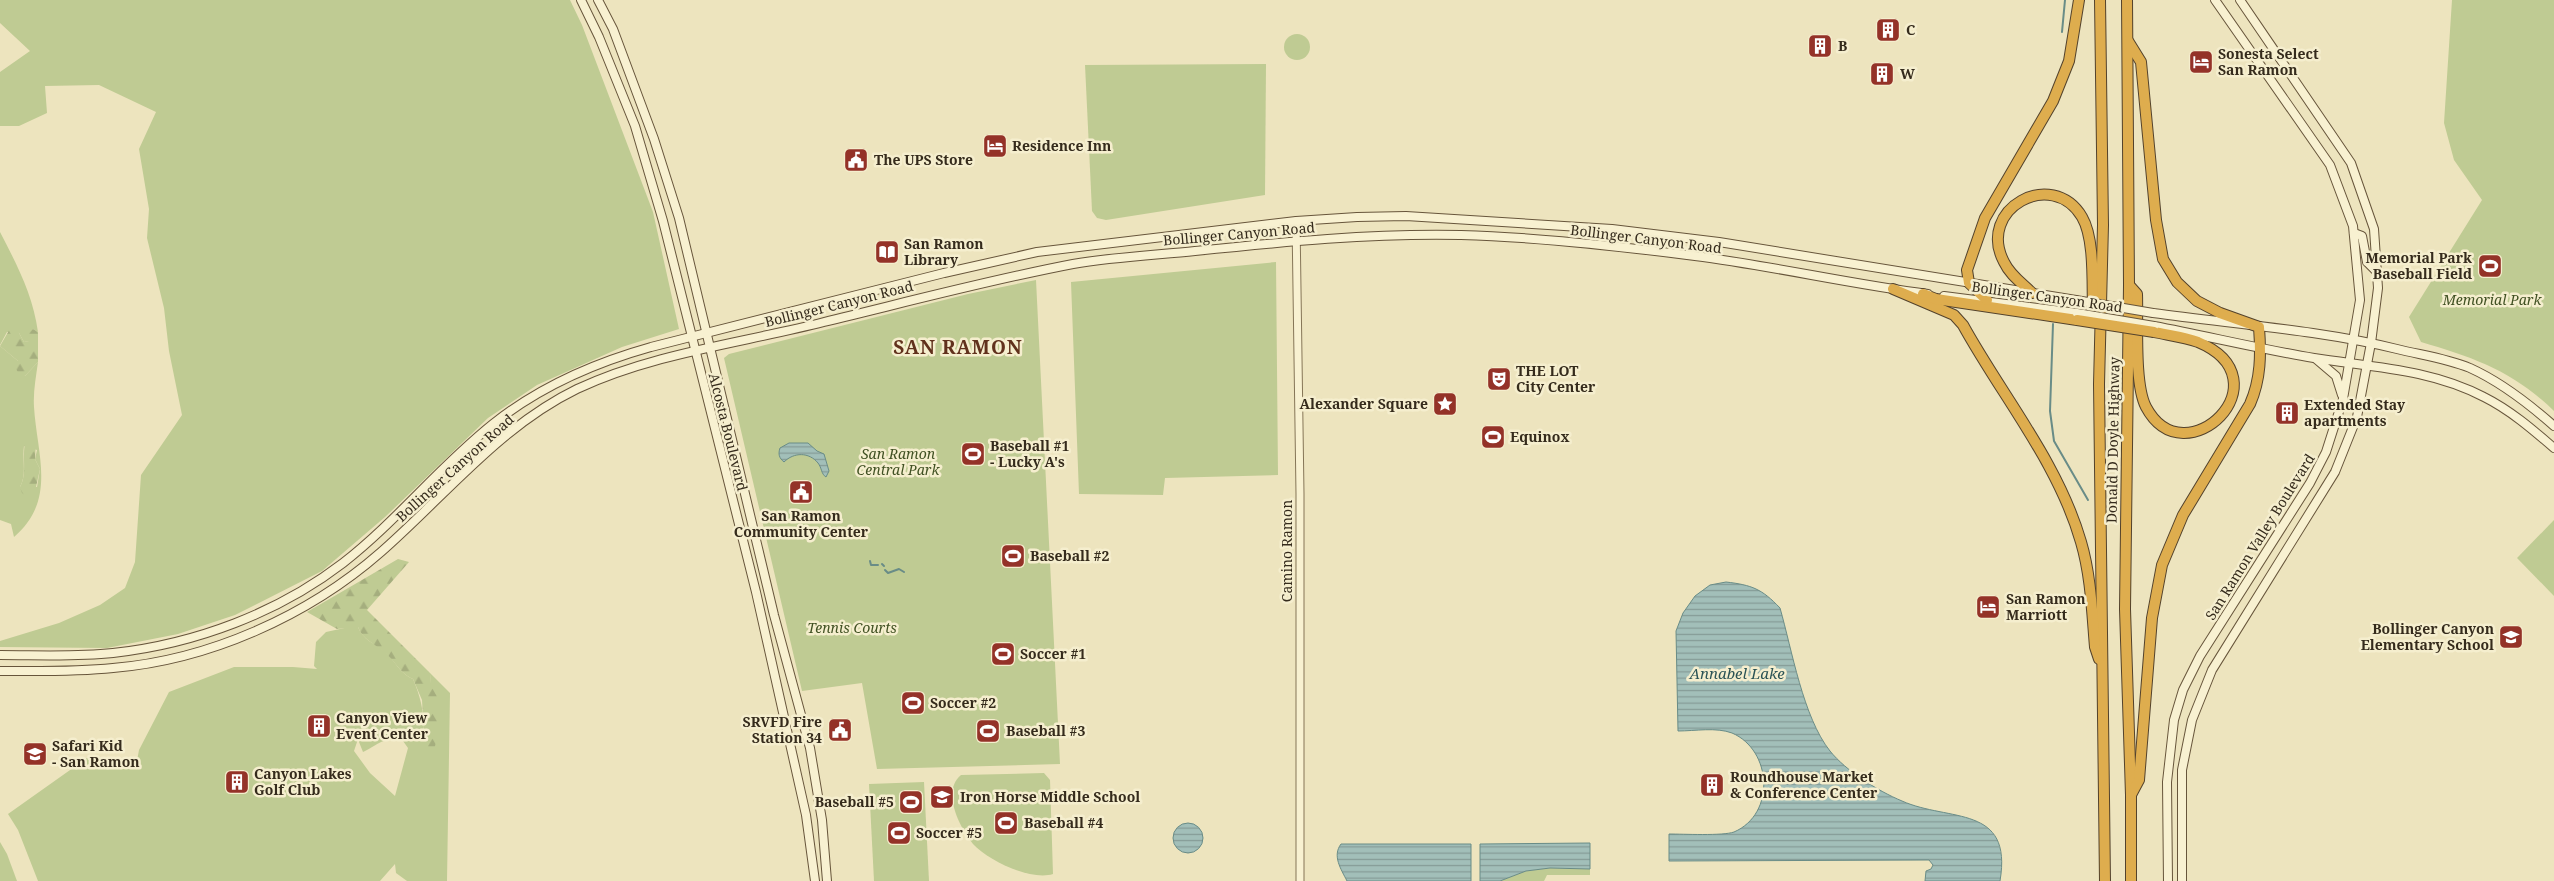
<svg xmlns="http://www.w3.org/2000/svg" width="2554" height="881" viewBox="0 0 2554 881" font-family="'Noto Serif',serif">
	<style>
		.green { fill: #bfcb93; fill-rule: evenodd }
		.forest { fill: url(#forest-firs) }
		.water { fill: url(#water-rules); stroke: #698c87 }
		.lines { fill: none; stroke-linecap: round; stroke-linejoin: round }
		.stream { stroke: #698c87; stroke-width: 2 }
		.tertiary-casing { stroke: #857557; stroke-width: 9 }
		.secondary-casing { stroke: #67553b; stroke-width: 10 }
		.motorway-casing { stroke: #53422c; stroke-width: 12 }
		.tertiary { stroke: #f8f1d1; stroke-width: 7 }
		.secondary { stroke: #f8f1d1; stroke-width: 8 }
		.motorway { stroke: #dead4e; stroke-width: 10 }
		.secondary-bridge-casing { stroke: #67553b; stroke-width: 10; stroke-linecap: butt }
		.motorway-bridge-casing { stroke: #53422c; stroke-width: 12; stroke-linecap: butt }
		.secondary-bridge { stroke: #f8f1d1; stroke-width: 8 }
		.motorway-bridge { stroke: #dead4e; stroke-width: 10 }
		.labels { text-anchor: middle; stroke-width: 5; stroke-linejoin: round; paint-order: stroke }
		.poi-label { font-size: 14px; font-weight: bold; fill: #352b1c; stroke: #f5eece; text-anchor: start }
		.street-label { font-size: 14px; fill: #352b1c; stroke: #f5eece }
		.park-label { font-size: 14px; font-style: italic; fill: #415123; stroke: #f5eece }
		.water-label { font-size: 15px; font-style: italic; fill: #2b5355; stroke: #f5eece }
		.district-label { font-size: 19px; font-weight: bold; letter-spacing: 1px; fill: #61311c; stroke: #f5eece }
	</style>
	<defs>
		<pattern id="forest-firs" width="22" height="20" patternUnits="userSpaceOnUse" patternTransform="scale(1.25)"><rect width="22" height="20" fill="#bfcb93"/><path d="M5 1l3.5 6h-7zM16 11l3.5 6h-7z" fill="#a5ae7e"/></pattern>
		<pattern id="water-rules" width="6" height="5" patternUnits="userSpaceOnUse" patternTransform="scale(1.25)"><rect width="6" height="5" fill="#a2bfb9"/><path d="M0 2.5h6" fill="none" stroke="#859b96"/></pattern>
	</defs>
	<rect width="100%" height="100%" fill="#ede4be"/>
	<g class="green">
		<polygon points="0,0 570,0 582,25 653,212 679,329 622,347 537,385 488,418 385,517 322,571 235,615 178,634 107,648 0,647 0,641 59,623 100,605 125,588 135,562 141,475 182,415 169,351 164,308 147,238 149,209 139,149 156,112 99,85 45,86 47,113 19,126 0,126 0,72 30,51 0,23"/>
		<path d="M 2452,0 L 2554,0 L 2554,411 C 2513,371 2475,358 2421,342 L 2409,317 L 2482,200 L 2454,160 L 2444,123 Z"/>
		<circle cx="1297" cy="47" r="13"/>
		<polygon points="1266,64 1265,195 1106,220 1097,218 1092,211 1085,65"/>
		<path d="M 0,232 C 17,265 33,295 38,332 L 33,329 L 30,341 L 24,342 L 19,333 L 7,332 L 0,345 Z"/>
		<polygon points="1276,262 1278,475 1165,478 1163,495 1079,494 1071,282"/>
		<polygon points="1036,280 1060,764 877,769 862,683 802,691 724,358 729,354 968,294"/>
		<path d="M 0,346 L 18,361 L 25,376 L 38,362 C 36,377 33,392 34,407 C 37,455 57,500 14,537 L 11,524 L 0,520 ZM 24,446 L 37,450 L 35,459 L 40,469 L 37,487 L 20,487 C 27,474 22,460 24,446 Z"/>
		<polygon points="2554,520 2554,596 2517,558"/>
		<path d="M 349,627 L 358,627 C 363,640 374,643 384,651 C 396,661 398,672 413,679 C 422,700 425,717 423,739 L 436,695 L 430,686 L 431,674 L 450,693 L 447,881 L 407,881 L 396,873 L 395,864 L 380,881 L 38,881 L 18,830 L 8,814 L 87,758 L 117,757 L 136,766 L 139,750 L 169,692 L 234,667 L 293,667 L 317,669 L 314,666 L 316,642 L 326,632 ZM 360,733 L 359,742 L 363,752 C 382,743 381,737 403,741 L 408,748 L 395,796 L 370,773 L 354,751 Z"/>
		<path d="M 1044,773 L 1050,780 L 1053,874 C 1031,881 989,861 973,844 C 960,829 941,791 961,775 Z"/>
		<polygon points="924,782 929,881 874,881 869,784"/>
		<polygon points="0,842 7,854 17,881 0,881"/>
		<polygon points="1550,868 1590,869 1590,875 1547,875 1544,881 1500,881 1526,871"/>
	</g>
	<g class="forest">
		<polygon points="11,327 19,333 24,342 29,341 29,333 33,329 38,332 38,362 25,376 19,374 16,369 18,361 0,346"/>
		<path d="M 32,437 L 36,441 L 35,459 L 40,469 L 34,496 L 29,498 L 22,493 L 20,487 C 28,473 21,455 26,439 Z"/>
		<path d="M 398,559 L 409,562 L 367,610 L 431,674 C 430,689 432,684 437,696 C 443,713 439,735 433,752 L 425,753 L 422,700 L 413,679 C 398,672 396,661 384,652 C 374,643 363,640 358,627 L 337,629 L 307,612 Z"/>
	</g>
	<g class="water">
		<path d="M 789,443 L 808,443 L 817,451 L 824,454 L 829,471 L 826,477 C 821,474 822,468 818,463 C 809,452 794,452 784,462 C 779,458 778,454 780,448 Z"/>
		<path d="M 1726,582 C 1752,585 1762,589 1780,608 C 1792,650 1803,717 1830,751 C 1846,771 1878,791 1902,801 C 1949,822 2013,804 2000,881 L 1925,881 L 1926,871 L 1931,869 L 1933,865 L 1929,860 L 1669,861 L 1669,834 C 1683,834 1723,836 1734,832 C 1776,814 1772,750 1732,733 C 1716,727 1695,731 1678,731 L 1676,631 L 1683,613 L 1695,596 L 1710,585 Z"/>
		<circle cx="1188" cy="838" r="15"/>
		<polygon points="1590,843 1590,869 1550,868 1526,871 1500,881 1480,881 1480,844"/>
		<path d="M 1341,844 L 1471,844 L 1471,881 L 1347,881 C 1341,869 1332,856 1341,844 Z"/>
	</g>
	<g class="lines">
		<g class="stream">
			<polyline points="2062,32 2065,0"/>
			<polyline points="2053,324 2050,411 2054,441 2088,500"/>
			<polyline points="870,561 871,565 878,565"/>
			<polyline points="882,564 884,566"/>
			<polyline points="885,570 888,573 899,569 904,572"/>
		</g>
		<defs>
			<polyline id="tertiary" points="1296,221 1300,494 1300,881"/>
			<g id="secondary">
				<polyline points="581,0 599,37 635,126 663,221 756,592 806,815 815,881"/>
				<polyline points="598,0 613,29 654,139 679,218 774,615 810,748 822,820 827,881"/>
				<polyline points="2354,233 2362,236 2367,262 2376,271"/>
				<polyline points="1944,296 2077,313"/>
				<path d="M 2153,313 C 2232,324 2320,330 2397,349 C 2421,355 2446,358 2470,368 C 2501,382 2528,403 2554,426"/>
				<path d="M 2154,326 C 2207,336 2260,349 2314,358 C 2371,367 2431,369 2484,397 C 2510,410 2532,429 2554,448"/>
				<polyline points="2316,359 2336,376 2342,395"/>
				<path d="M 0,655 C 38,655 76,657 113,653 C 195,644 278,613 343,563 C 397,521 439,467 493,424 C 539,387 594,363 651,347 L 944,273 L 1037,252 L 1296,221 L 1357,217 L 1406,216 L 1612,229 L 1719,242 L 2076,300"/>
				<path d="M 0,671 C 37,671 75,672 113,668 C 209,660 308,616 381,552 C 445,496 499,427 577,389 C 654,353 742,343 824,322 C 907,302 989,280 1073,264 C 1113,257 1155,255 1195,251 C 1283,242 1372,233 1461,235 C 1539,237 1618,246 1695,256 C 1773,266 1850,284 1928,294"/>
				<polyline points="2168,881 2167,782 2174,720 2183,690 2200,656 2310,483 2326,452 2343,399 2360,300 2353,226 2330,165 2215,0"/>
				<polyline points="2182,881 2182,770 2192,720 2212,670 2335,472 2357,417 2371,343 2378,288 2374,229 2351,163 2240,0"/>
			</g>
			<g id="motorway">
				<polyline points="2100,0 2103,225 2099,384 2105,881"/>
				<polyline points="2127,0 2129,285 2125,609 2131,795 2131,881"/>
				<path d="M 2128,41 L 2141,62 L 2156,220 L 2163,259 L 2177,282 L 2197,301 L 2220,313 L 2259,327 C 2261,354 2261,379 2250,404 L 2183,515 L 2162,565 L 2152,618 L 2139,780 L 2131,795"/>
				<path d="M 2129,285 L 2137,294 C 2138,322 2134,384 2146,407 C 2185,480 2288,380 2198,342 C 2185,337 2168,335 2154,332"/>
				<path d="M 1893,289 L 1954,315 L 1963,325 C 2002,396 2058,462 2081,542 C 2091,576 2092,612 2095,647 L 2099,659"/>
				<path d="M 2032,293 C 2022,283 2010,275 2004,262 C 1976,209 2052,167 2082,217 C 2095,239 2092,285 2093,311"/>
				<polyline points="1923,294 1936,299 2077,320"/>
				<polyline points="1987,300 1969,283 1967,270 1985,218 2053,101 2069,61 2079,0"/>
			</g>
		</defs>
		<use href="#tertiary" class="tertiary-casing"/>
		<use href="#secondary" class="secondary-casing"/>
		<use href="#motorway" class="motorway-casing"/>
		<use href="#tertiary" class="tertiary"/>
		<use href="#secondary" class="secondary"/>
		<use href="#motorway" class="motorway"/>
		<defs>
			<g id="secondary-bridge">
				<polyline points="2076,300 2153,313"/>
				<polyline points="2077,313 2154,326"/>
			</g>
			<polyline id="motorway-bridge" points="2077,320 2154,332"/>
		</defs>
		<use href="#secondary-bridge" class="secondary-bridge-casing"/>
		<use href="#motorway-bridge" class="motorway-bridge-casing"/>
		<use href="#secondary-bridge" class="secondary-bridge"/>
		<use href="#motorway-bridge" class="motorway-bridge"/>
	</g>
	<defs>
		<symbol id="building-square" viewBox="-11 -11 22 22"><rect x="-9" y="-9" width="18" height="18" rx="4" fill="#943228" stroke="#f5eece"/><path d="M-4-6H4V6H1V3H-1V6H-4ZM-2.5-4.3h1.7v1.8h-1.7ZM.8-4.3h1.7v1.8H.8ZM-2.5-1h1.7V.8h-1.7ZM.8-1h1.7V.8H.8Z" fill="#fff"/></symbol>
		<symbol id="hotel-square" viewBox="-11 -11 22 22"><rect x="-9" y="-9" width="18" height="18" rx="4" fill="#943228" stroke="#f5eece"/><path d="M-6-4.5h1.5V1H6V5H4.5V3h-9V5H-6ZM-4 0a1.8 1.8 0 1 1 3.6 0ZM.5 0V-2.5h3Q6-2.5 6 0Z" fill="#fff"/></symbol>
		<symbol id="civic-square" viewBox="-11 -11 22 22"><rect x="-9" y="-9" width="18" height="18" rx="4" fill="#943228" stroke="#f5eece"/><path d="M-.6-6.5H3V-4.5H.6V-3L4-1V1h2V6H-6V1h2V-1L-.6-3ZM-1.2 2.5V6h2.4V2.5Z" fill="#fff"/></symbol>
		<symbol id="library-square" viewBox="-11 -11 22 22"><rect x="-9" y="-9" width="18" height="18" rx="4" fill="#943228" stroke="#f5eece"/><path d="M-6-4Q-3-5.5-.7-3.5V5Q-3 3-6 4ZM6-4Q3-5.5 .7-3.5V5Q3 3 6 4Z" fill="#fff"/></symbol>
		<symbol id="stadium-square" viewBox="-11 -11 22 22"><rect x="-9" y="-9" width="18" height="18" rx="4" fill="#943228" stroke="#f5eece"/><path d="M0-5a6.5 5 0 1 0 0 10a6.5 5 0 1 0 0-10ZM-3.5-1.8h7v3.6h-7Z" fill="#fff"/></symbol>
		<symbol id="theatre-square" viewBox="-11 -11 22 22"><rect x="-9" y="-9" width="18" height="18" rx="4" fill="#943228" stroke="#f5eece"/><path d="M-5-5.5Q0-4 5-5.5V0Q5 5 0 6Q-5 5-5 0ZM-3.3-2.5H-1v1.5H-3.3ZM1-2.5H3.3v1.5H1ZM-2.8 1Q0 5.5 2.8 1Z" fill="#fff"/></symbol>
		<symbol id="sight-square" viewBox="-11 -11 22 22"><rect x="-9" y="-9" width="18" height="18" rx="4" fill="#943228" stroke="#f5eece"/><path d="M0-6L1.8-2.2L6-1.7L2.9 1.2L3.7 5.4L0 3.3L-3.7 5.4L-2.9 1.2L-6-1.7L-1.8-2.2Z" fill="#fff"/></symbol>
		<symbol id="school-square" viewBox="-11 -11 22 22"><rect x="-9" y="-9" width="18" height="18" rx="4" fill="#943228" stroke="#f5eece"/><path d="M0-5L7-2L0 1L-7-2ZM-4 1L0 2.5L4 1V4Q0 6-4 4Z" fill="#fff"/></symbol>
	</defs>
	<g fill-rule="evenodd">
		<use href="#building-square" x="1874" y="16" width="28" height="28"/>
		<use href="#building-square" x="1806" y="32" width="28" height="28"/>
		<use href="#hotel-square" x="2187" y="48" width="28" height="28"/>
		<use href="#building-square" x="1868" y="60" width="28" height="28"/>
		<use href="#hotel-square" x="981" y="132" width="28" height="28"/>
		<use href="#civic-square" x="842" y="146" width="28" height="28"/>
		<use href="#library-square" x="873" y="238" width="28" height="28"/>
		<use href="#stadium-square" x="2476" y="252" width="28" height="28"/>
		<use href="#theatre-square" x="1485" y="365" width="28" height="28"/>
		<use href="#sight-square" x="1431" y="390" width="28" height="28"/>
		<use href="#building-square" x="2273" y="399" width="28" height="28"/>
		<use href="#stadium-square" x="1479" y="423" width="28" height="28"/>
		<use href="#stadium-square" x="959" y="440" width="28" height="28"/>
		<use href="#civic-square" x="787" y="478" width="28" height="28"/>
		<use href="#stadium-square" x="999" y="542" width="28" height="28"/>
		<use href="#hotel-square" x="1974" y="593" width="28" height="28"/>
		<use href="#school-square" x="2497" y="623" width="28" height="28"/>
		<use href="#stadium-square" x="989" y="640" width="28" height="28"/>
		<use href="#stadium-square" x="899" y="689" width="28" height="28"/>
		<use href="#building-square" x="305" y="712" width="28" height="28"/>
		<use href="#civic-square" x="826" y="716" width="28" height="28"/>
		<use href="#stadium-square" x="974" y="717" width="28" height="28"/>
		<use href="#school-square" x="21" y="740" width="28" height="28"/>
		<use href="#building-square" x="223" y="768" width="28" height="28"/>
		<use href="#building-square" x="1698" y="771" width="28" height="28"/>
		<use href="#school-square" x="928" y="783" width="28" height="28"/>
		<use href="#stadium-square" x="897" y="788" width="28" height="28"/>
		<use href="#stadium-square" x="992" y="809" width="28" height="28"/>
		<use href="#stadium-square" x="885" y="819" width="28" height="28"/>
	</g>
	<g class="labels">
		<g class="poi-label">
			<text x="1906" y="35">C</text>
			<text x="1838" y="51">B</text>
			<text x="2218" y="59">Sonesta Select<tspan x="2218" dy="16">San Ramon</tspan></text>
			<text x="1900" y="79">W</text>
			<text x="1012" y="151">Residence Inn</text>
			<text x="874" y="165">The UPS Store</text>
			<text x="904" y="249">San Ramon<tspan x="904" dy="16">Library</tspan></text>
			<text x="2472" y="263" text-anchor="end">Memorial Park<tspan x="2472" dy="16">Baseball Field</tspan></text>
			<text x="1516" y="376">THE LOT<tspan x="1516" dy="16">City Center</tspan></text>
			<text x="1428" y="409" text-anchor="end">Alexander Square</text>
			<text x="2304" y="410">Extended Stay<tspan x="2304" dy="16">apartments</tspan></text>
			<text x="1510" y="442">Equinox</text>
			<text x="990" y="451">Baseball #1<tspan x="990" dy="16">- Lucky A's</tspan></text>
			<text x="801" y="521" text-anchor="middle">San Ramon<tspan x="801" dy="16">Community Center</tspan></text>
			<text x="1030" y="561">Baseball #2</text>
			<text x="2006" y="604">San Ramon<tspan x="2006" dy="16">Marriott</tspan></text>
			<text x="2494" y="634" text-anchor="end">Bollinger Canyon<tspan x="2494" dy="16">Elementary School</tspan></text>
			<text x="1020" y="659">Soccer #1</text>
			<text x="930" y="708">Soccer #2</text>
			<text x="336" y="723">Canyon View<tspan x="336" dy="16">Event Center</tspan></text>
			<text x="822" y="727" text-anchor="end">SRVFD Fire<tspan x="822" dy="16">Station 34</tspan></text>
			<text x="1006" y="736">Baseball #3</text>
			<text x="52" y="751">Safari Kid<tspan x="52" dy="16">- San Ramon</tspan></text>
			<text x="254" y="779">Canyon Lakes<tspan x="254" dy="16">Golf Club</tspan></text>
			<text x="1730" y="782">Roundhouse Market<tspan x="1730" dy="16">&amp; Conference Center</tspan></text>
			<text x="960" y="802">Iron Horse Middle School</text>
			<text x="894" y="807" text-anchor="end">Baseball #5</text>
			<text x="1024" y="828">Baseball #4</text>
			<text x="916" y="838">Soccer #5</text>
		</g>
		<g class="street-label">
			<text transform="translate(1239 234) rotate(-5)" y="5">Bollinger Canyon Road</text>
			<text transform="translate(1646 239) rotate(7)" y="5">Bollinger Canyon Road</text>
			<text transform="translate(2047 297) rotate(8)" y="5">Bollinger Canyon Road</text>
			<text transform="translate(839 304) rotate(-14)" y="5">Bollinger Canyon Road</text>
			<text transform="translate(728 432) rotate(76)" y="5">Alcosta Boulevard</text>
			<text transform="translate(2113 440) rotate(-89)" y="5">Donald D Doyle Highway</text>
			<text transform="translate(455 468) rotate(-42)" y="5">Bollinger Canyon Road</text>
			<text transform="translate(2260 537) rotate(-58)" y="5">San Ramon Valley Boulevard</text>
			<text transform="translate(1287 551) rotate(-90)" y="5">Camino Ramon</text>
		</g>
		<g class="park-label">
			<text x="2492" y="305">Memorial Park</text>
			<text x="898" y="459">San Ramon<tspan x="898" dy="16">Central Park</tspan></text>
			<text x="852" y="633">Tennis Courts</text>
		</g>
		<g class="water-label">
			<text x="1737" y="679">Annabel Lake</text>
		</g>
		<g class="district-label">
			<text x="958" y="354">SAN RAMON</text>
		</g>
	</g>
</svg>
